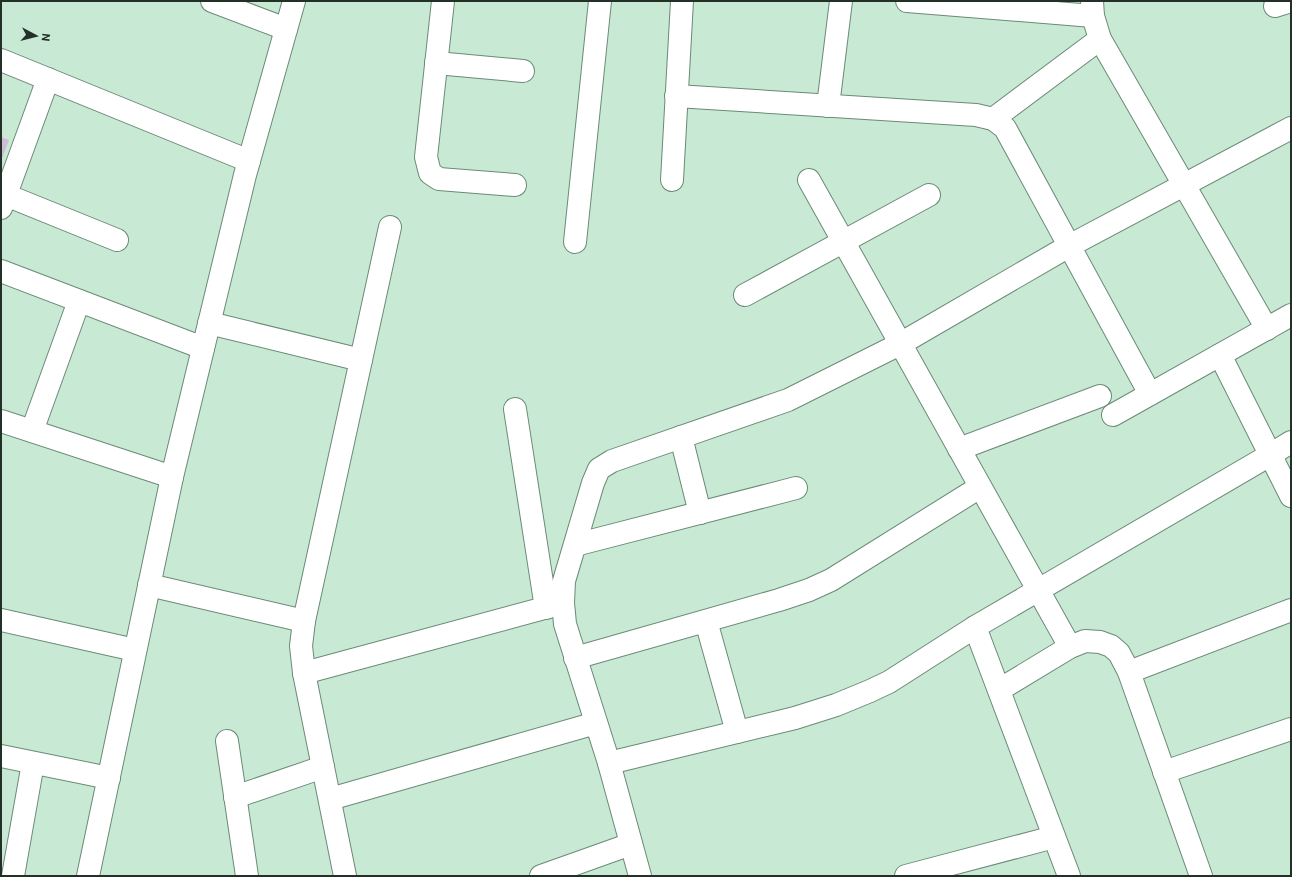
<svg xmlns="http://www.w3.org/2000/svg" width="1292" height="877" viewBox="0 0 1292 877" font-family="Roboto,sans-serif">
	<style>
		.building { fill: #d0bbd7 }
		.lines { fill: none; stroke-linecap: round; stroke-linejoin: round }
		.minor-casing { stroke: #6b8a77; stroke-width: 24 }
		.minor { stroke: #fff; stroke-width: 22 }
	</style>
	<rect width="100%" height="100%" fill="#c8e9d4"/>
	<polygon class="building" points="1,137 9,140 1,161"/>
	<g class="lines">
		<defs>
			<g id="minor">
				<polyline points="212,1 286,29"/>
				<polyline points="443,1 426,157 430,173 439,179 515,185"/>
				<polyline points="907,1 1093,16"/>
				<polyline points="1092,1 1093,16 1100,39 1267,329"/>
				<polyline points="1275,6 1291,1"/>
				<polyline points="1,60 249,161"/>
				<polyline points="436,63 523,71"/>
				<polyline points="676,96 976,115 993,119 1005,128 1150,394"/>
				<polyline points="828,106 841,1"/>
				<polyline points="993,119 1100,39"/>
				<polyline points="672,180 682,1"/>
				<polyline points="809,180 1070,647"/>
				<polyline points="1,193 117,240"/>
				<polyline points="1,208 48,79"/>
				<polyline points="575,242 600,1"/>
				<polyline points="1,271 203,348"/>
				<polyline points="745,295 929,195"/>
				<polyline points="209,323 361,360"/>
				<polyline points="1220,355 1291,496"/>
				<polyline points="515,409 546,608"/>
				<polyline points="1113,415 1291,315"/>
				<polyline points="1,421 172,477"/>
				<polyline points="32,431 79,301"/>
				<polyline points="681,437 700,513"/>
				<polyline points="959,449 1100,396"/>
				<polyline points="575,545 796,488"/>
				<polyline points="149,585 304,621"/>
				<polyline points="1,620 135,650"/>
				<polyline points="706,621 737,732"/>
				<polyline points="975,627 1069,876"/>
				<polyline points="575,658 779,600 809,590 831,580 980,487"/>
				<polyline points="1129,672 1291,610"/>
				<polyline points="304,673 563,603"/>
				<polyline points="999,690 1070,647 1085,641 1100,642 1111,646 1119,653 1129,672 1201,876"/>
				<polyline points="227,741 247,876"/>
				<polyline points="1,756 109,778"/>
				<polyline points="609,763 795,718 836,705 870,691 889,682 975,627 1270,455 1291,442"/>
				<polyline points="1164,772 1291,729"/>
				<polyline points="235,797 323,767"/>
				<polyline points="330,799 596,723"/>
				<polyline points="13,876 33,763"/>
				<polyline points="88,876 172,477 245,175 294,1"/>
				<polyline points="345,876 304,673 301,646 304,621 390,227"/>
				<polyline points="541,876 631,844"/>
				<polyline points="640,876 609,763 565,624 563,603 564,581 593,483 599,469 612,461 788,400 900,344 1069,246 1291,128"/>
				<polyline points="906,876 1054,837"/>
			</g>
		</defs>
		<use href="#minor" class="minor-casing"/>
		<use href="#minor" class="minor"/>
	</g>
	<rect width="1292" height="877" fill="none" stroke="#233028" stroke-width="4"/>
	<g transform="translate(36 36) rotate(97)" stroke="#c8e9d4" stroke-width="3" paint-order="stroke">
	<path d="M0-3L7 15L0 10L-7 15Z" fill="#233028"/>
	<text y="-6" font-size="11" font-weight="bold" text-anchor="middle" fill="#233028">N</text>
	</g>
</svg>
